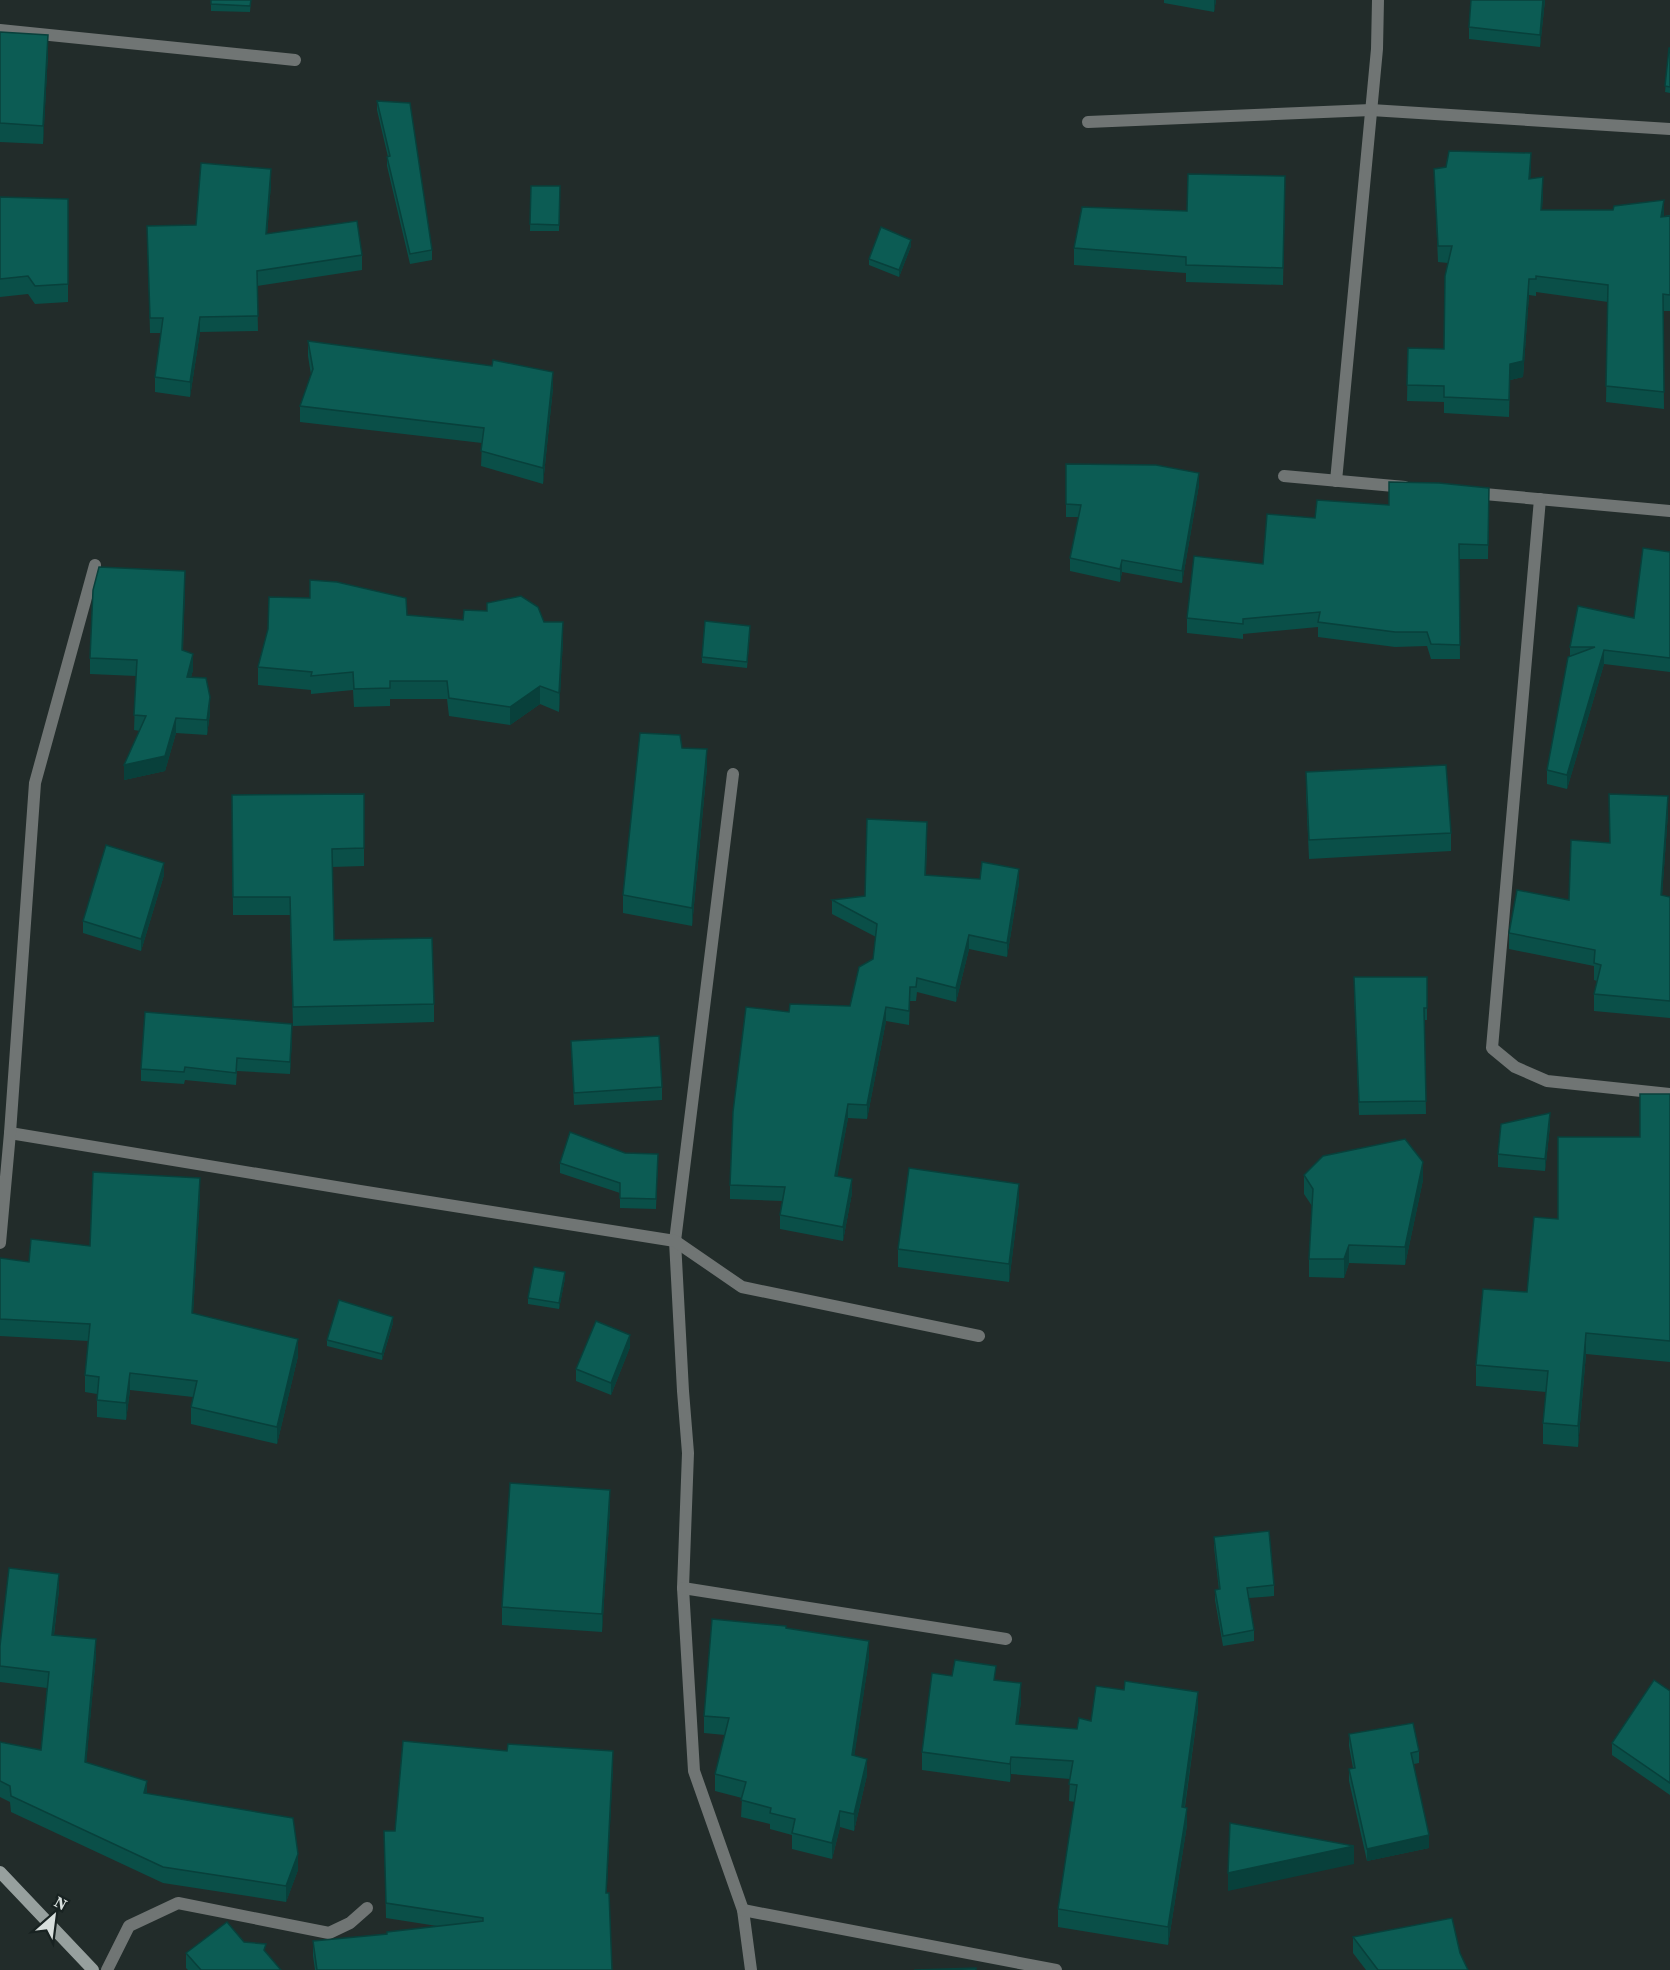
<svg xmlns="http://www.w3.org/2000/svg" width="1670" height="1970" viewBox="0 0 1670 1970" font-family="'Source Serif 4',serif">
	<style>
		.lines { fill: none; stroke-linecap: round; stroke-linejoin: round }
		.lane { stroke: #707574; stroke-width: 12 }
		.street { stroke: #707574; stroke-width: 12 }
		.secondary { stroke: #97a09e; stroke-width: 12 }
		.wall { fill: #0a4f48 }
		.shaded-wall { fill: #08403b }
		.building { fill: #0c5c54; stroke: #08403b; stroke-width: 1.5 }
	</style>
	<rect width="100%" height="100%" fill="#222c2a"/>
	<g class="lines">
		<polyline class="lane" points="107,1970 129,1926 178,1903 329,1933 350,1923 367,1908"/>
		<g class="street">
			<polyline points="0,30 295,60"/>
			<polyline points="1088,122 1371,110 1670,129"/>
			<polyline points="1284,476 1405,487"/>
			<polyline points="1336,481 1377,49 1378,0"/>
			<polyline points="1473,493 1670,511"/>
			<polyline points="1540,499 1492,1048 1515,1067 1547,1081 1670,1094"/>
			<polyline points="733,774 675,1241 683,1391 688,1453 683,1588 694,1771 743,1910 751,1970"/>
			<polyline points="10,1133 360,1191 675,1241 742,1287 979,1336"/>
			<polyline points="0,1243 10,1133 35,783 95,565"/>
			<polyline points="683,1588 1006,1639"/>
			<polyline points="743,1910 1056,1970"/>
		</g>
		<polyline class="secondary" points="0,1872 93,1970"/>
	</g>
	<g class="wall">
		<polygon points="211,0 251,0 250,12 211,11"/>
		<polygon points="1164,0 1216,0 1214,12 1164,3"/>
		<polygon points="1471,0 1545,0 1540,47 1469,39 1469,27"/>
		<polygon points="0,32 48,53 43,144 0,142"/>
		<polygon points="1670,48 1670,93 1665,92"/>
		<polygon points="377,101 432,250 432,260 410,264 387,166 387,157 388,157 377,110"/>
		<polygon points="1434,169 1531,169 1530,179 1543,193 1542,210 1664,216 1670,215 1670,311 1663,311 1664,409 1606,402 1608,302 1536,292 1536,296 1529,295 1523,377 1510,380 1509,417 1444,413 1444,402 1407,401 1408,348 1444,349 1448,263 1438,262"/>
		<polygon points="271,184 267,234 362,255 362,270 257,286 258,331 200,332 190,397 155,392 155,377 161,333 150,333 147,226 196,225"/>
		<polygon points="531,186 560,186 559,231 530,231"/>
		<polygon points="1285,193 1283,285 1186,282 1186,273 1074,265 1074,248 1187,211"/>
		<polygon points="0,197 68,199 68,302 35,304 28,294 0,297"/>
		<polygon points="911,246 899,277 869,265 869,259"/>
		<polygon points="308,341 553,388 543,484 481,466 482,443 300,422 300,406 311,375 308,356"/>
		<polygon points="1066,464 1199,485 1182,583 1122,572 1120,582 1070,571 1070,558 1079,517 1066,517"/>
		<polygon points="1489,488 1488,559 1459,559 1460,659 1431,659 1427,646 1395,647 1318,637 1318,627 1243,634 1243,639 1187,633 1187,618 1263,564 1315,518"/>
		<polygon points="1670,552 1670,672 1604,664 1567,789 1547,784 1547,770 1570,657 1570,647 1634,618"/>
		<polygon points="185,586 183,651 193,670 191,677 210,713 207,735 176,733 165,771 124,780 140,731 134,730 136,676 90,674 90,658"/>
		<polygon points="463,620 544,622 563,640 559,712 540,704 510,725 449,716 447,699 390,699 390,706 354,707 353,690 311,694 311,690 258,685 258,667"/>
		<polygon points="750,632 747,668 702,663 702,657"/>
		<polygon points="682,748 707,767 692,926 623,913 623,895"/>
		<polygon points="1306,772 1451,833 1451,851 1309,859 1306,790"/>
		<polygon points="364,794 364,866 332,867 334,940 434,1004 434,1022 293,1026 290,915 233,915 232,795"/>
		<polygon points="1668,813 1662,895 1670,897 1670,1018 1594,1011 1594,994 1597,981 1594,980 1594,966 1509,949 1509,933 1569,900 1609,843"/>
		<polygon points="927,836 926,875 1019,883 1007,957 969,949 956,1002 917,992 916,1001 910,1001 909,1025 886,1021 867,1119 848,1118 837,1176 852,1193 843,1241 780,1229 780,1215 783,1201 730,1199 730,1185 789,1012 850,1006 873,959 876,937 832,914 832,900 865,896"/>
		<polygon points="164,875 141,951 83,933 83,921"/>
		<polygon points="1427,977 1427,1020 1424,1020 1426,1114 1359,1115 1354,989"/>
		<polygon points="292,1037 290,1074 237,1071 236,1085 185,1080 184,1084 141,1081 141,1069"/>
		<polygon points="571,1041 662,1087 662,1100 574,1105"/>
		<polygon points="1670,1094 1670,1362 1586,1354 1578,1447 1543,1444 1543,1423 1546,1392 1476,1386 1476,1365 1527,1292 1558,1219 1640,1137"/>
		<polygon points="1550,1126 1545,1171 1498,1167 1498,1154"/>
		<polygon points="658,1154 656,1209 620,1208 620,1193 560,1173 560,1163"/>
		<polygon points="1304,1175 1423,1180 1405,1265 1349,1263 1344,1278 1309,1277 1309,1259 1312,1206 1304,1194"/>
		<polygon points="200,1195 193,1314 298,1356 277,1444 191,1424 191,1407 193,1397 130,1390 126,1420 97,1417 97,1394 85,1392 85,1375 88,1341 0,1336 0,1258 29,1262 90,1246"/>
		<polygon points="1019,1202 1009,1282 898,1267 898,1249"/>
		<polygon points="565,1278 559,1309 528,1304 528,1298"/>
		<polygon points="393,1323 382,1360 327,1346 327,1340"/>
		<polygon points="630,1347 611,1395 576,1381 576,1369"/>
		<polygon points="610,1508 602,1632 502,1625 502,1607"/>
		<polygon points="1214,1537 1274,1585 1274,1596 1249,1598 1254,1630 1254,1641 1223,1646 1215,1600 1215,1590 1219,1590 1214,1547"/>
		<polygon points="59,1590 54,1635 96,1655 86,1763 298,1870 286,1902 163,1883 11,1812 10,1802 0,1797 0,1742 41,1750 47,1688 0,1682 0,1646"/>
		<polygon points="786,1628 869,1658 854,1756 867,1775 854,1831 840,1827 832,1859 792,1849 792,1835 770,1829 770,1824 741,1817 742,1798 715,1791 715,1774 725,1735 704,1733 704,1716"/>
		<polygon points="996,1680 1021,1701 1018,1724 1077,1729 1091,1721 1198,1710 1185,1807 1187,1825 1168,1945 1058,1927 1058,1909 1075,1802 1069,1801 1070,1779 1011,1774 1010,1782 922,1770 922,1752"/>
		<polygon points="1670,1691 1670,1795 1612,1755 1612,1743"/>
		<polygon points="1349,1734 1419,1751 1419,1763 1414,1764 1429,1848 1367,1861 1349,1781 1349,1769 1353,1768 1349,1746"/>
		<polygon points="613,1766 606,1893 612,1970 315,1970 313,1956 313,1941 387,1934 437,1926 386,1918 384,1831 395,1831"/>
		<polygon points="1353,1937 1460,1953 1468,1970 1366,1970 1353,1953"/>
		<polygon points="244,1942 266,1953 281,1970 188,1970 186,1968 186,1953"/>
	</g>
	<g class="shaded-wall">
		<polygon points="1214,0 1216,0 1214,12"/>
		<polygon points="1543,0 1545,0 1540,47 1540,35"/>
		<polygon points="48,35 48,53 43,144 43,126"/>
		<polygon points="1531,153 1531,169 1529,195 1529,179"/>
		<polygon points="271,169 271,184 266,249 266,234"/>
		<polygon points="1543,177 1543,193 1541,226 1541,210"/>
		<polygon points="1664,200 1664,217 1661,217"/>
		<polygon points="911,240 911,246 899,277 899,270"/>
		<polygon points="1529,279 1529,295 1523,377 1510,380 1509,417 1510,364"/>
		<polygon points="200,317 200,332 190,397 190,382"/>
		<polygon points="553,372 553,388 543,484 543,468"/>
		<polygon points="1199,473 1199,485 1182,583 1182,571"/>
		<polygon points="1122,560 1122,572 1120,582 1120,569"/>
		<polygon points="185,571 185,586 182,666 182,650"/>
		<polygon points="563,622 563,640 559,712 559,693"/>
		<polygon points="1604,650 1604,664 1567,789 1567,775"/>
		<polygon points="193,654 193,670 187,692 187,677"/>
		<polygon points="540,686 540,704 510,725 510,707"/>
		<polygon points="210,697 210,713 207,735 207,720"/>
		<polygon points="176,718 176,733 165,771 124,780 124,765"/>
		<polygon points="707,749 707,767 692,926 692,908"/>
		<polygon points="1668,796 1668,813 1661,911 1661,895"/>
		<polygon points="164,863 164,875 141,951 141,939"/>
		<polygon points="1019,869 1019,883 1007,957 1007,943"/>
		<polygon points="969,935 969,949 956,1002 956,988"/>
		<polygon points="886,1007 886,1021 867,1119 867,1105"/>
		<polygon points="292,1024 292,1037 290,1074 290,1062"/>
		<polygon points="848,1104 848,1118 835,1190 835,1176"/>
		<polygon points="1550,1113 1550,1126 1545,1171 1545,1159"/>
		<polygon points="1423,1162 1423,1180 1405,1265 1405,1247"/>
		<polygon points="200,1178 200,1195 192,1330 192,1313"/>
		<polygon points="852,1179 852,1193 843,1241 843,1227"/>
		<polygon points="1019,1184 1019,1202 1009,1282 1009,1264"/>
		<polygon points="1349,1245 1349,1263 1344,1278 1344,1259"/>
		<polygon points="565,1272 565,1278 559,1309 559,1303"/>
		<polygon points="393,1317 393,1323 382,1360 382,1354"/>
		<polygon points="1586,1333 1586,1354 1578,1447 1578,1426"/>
		<polygon points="630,1335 630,1347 611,1395 611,1383"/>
		<polygon points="298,1339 298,1356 277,1444 277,1427"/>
		<polygon points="130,1373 130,1390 126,1420 126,1403"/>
		<polygon points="610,1490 610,1508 602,1632 602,1614"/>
		<polygon points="59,1574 59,1590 52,1651 52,1635"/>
		<polygon points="96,1639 96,1655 85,1778 85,1762"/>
		<polygon points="869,1641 869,1658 852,1772 852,1755"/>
		<polygon points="1021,1683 1021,1701 1016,1741 1016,1724"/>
		<polygon points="1198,1692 1198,1710 1182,1825 1182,1807"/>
		<polygon points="613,1751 613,1766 606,1908 606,1893"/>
		<polygon points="1011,1757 1011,1774 1010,1782 1010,1764"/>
		<polygon points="867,1759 867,1775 854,1831 854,1814"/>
		<polygon points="147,1781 147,1797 144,1793"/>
		<polygon points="1187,1808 1187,1825 1168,1945 1168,1927"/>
		<polygon points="840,1811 840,1827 832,1859 832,1843"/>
		<polygon points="1429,1835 1429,1848 1367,1861 1367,1849"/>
		<polygon points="1354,1846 1354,1864 1228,1891 1228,1873"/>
		<polygon points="298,1854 298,1870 286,1902 286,1886"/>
	</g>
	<g class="building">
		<polygon points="211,0 251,0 250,6 211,4"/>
		<polygon points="1471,0 1543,0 1540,35 1469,27"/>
		<polygon points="0,32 48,35 43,126 0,123"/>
		<polygon points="1669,48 1670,48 1670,87 1665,86"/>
		<polygon points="377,101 410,103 432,250 410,254 387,157 390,156"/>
		<polygon points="1449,151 1531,153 1529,179 1543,177 1541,210 1613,210 1614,206 1664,200 1661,217 1670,216 1670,295 1663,294 1664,392 1606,386 1608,285 1536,276 1536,279 1529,279 1523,361 1510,364 1509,400 1444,397 1444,386 1407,385 1408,348 1444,349 1445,276 1452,246 1438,246 1434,169 1446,167"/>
		<polygon points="201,163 271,169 266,234 357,221 362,255 257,271 258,316 200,317 190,382 155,377 163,318 150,318 147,226 196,225"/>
		<polygon points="1188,174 1285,176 1283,268 1186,265 1186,257 1074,248 1082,207 1187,211"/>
		<polygon points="531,186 560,186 559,225 530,224"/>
		<polygon points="0,197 68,199 68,284 35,286 28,276 0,279"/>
		<polygon points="881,227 911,240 899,270 869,259"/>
		<polygon points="308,341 492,366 493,360 553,372 543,468 481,451 484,428 300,406 313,369"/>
		<polygon points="1066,464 1156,465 1199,473 1182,571 1122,560 1120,569 1070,558 1081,505 1066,504"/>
		<polygon points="1389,482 1439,483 1489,488 1488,545 1459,544 1460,645 1431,644 1427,632 1395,632 1318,622 1320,612 1243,619 1243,624 1187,618 1194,556 1263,564 1267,514 1315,518 1317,500 1389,505"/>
		<polygon points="1643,548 1670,552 1670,658 1604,650 1567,775 1547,770 1568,657 1595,647 1570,647 1578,606 1634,618"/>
		<polygon points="99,567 185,571 182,650 193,654 187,677 206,678 210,697 207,720 176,718 165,756 124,765 146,716 134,715 137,660 90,658 93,590"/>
		<polygon points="310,580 337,582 406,598 407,615 463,620 464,610 487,611 487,603 521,596 538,607 544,622 563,622 559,693 540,686 510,707 449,698 447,681 390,681 390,688 354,689 353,672 311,676 312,672 258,667 268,629 269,597 310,598"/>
		<polygon points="705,621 750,626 747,662 702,657"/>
		<polygon points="640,733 680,735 682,748 707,749 692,908 623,895"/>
		<polygon points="1446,765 1451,833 1309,840 1306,772"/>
		<polygon points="364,794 364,848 332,849 334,940 432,938 434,1004 293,1007 290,897 233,897 232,795"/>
		<polygon points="1609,794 1668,796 1661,895 1670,897 1670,1001 1594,994 1601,965 1594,963 1595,950 1509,933 1517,890 1569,900 1571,840 1610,843"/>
		<polygon points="867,819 927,822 925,875 980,879 982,862 1019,869 1007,943 969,935 956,988 917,978 916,987 910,987 909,1011 886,1007 867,1105 848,1104 835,1176 852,1179 843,1227 780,1215 785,1187 730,1185 733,1112 746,1007 789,1012 790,1004 850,1006 859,967 873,959 877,924 832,900 865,896"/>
		<polygon points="106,845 164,863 141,939 83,921"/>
		<polygon points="1354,977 1427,977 1427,1008 1424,1008 1426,1101 1359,1102"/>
		<polygon points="145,1012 292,1024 290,1062 237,1058 236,1073 185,1067 184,1072 141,1069"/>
		<polygon points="659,1036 662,1087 574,1093 571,1041"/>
		<polygon points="1640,1094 1670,1094 1670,1341 1586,1333 1578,1426 1543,1423 1548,1371 1476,1365 1483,1289 1527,1292 1534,1217 1558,1219 1558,1137 1640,1137"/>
		<polygon points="1550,1113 1545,1159 1498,1154 1501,1124"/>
		<polygon points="570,1132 625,1153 658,1154 656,1199 620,1198 620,1183 560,1163"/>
		<polygon points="1405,1139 1423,1162 1405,1247 1349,1245 1344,1259 1309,1259 1313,1189 1304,1175 1323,1156"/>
		<polygon points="909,1168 1019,1184 1009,1264 898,1249"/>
		<polygon points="93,1172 200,1178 192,1313 298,1339 277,1427 191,1407 197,1381 130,1373 126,1403 97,1400 99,1377 85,1375 90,1324 0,1319 0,1258 29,1262 31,1239 90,1246"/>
		<polygon points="534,1267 565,1272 559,1303 528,1298"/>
		<polygon points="339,1300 393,1317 382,1354 327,1340"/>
		<polygon points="596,1321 630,1335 611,1383 576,1369"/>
		<polygon points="510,1483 610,1490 602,1614 502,1607"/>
		<polygon points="1269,1531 1274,1585 1247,1588 1254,1630 1223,1636 1215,1590 1220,1589 1214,1537"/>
		<polygon points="9,1568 59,1574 52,1635 96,1639 85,1762 147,1781 144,1793 293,1818 298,1854 286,1886 163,1867 11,1796 10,1786 0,1781 0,1742 41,1750 49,1672 0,1666 0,1646"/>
		<polygon points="712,1619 786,1626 786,1628 869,1641 852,1755 867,1759 854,1814 840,1811 832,1843 792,1833 795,1819 770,1813 771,1808 741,1800 746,1782 715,1774 729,1718 704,1716"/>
		<polygon points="955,1660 996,1666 994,1680 1021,1683 1016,1724 1077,1729 1079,1718 1091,1721 1096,1686 1124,1690 1125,1681 1198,1692 1182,1807 1187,1808 1168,1927 1058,1909 1077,1785 1069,1784 1073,1761 1011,1757 1010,1764 922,1752 932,1673 952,1676"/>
		<polygon points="1654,1680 1670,1691 1670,1783 1612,1743"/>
		<polygon points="1413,1723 1419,1751 1411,1753 1429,1835 1367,1849 1349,1769 1355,1768 1349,1734"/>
		<polygon points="403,1741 507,1751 508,1744 613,1751 606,1893 609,1893 612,1970 317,1970 313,1941 387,1934 387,1932 483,1921 483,1918 386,1903 384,1831 395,1831"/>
		<polygon points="1230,1823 1354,1846 1228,1873"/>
		<polygon points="1452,1918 1460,1953 1468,1970 1378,1970 1353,1937"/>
		<polygon points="227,1922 244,1942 266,1944 264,1950 281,1970 201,1970 186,1953"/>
		<polygon points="976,1968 976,1970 914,1970"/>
	</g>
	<g transform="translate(54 1916) rotate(28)" stroke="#182221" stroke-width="4.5" paint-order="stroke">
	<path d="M0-4.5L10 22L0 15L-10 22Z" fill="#d8dfdd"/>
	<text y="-9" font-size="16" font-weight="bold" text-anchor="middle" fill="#d8dfdd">N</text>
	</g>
</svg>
